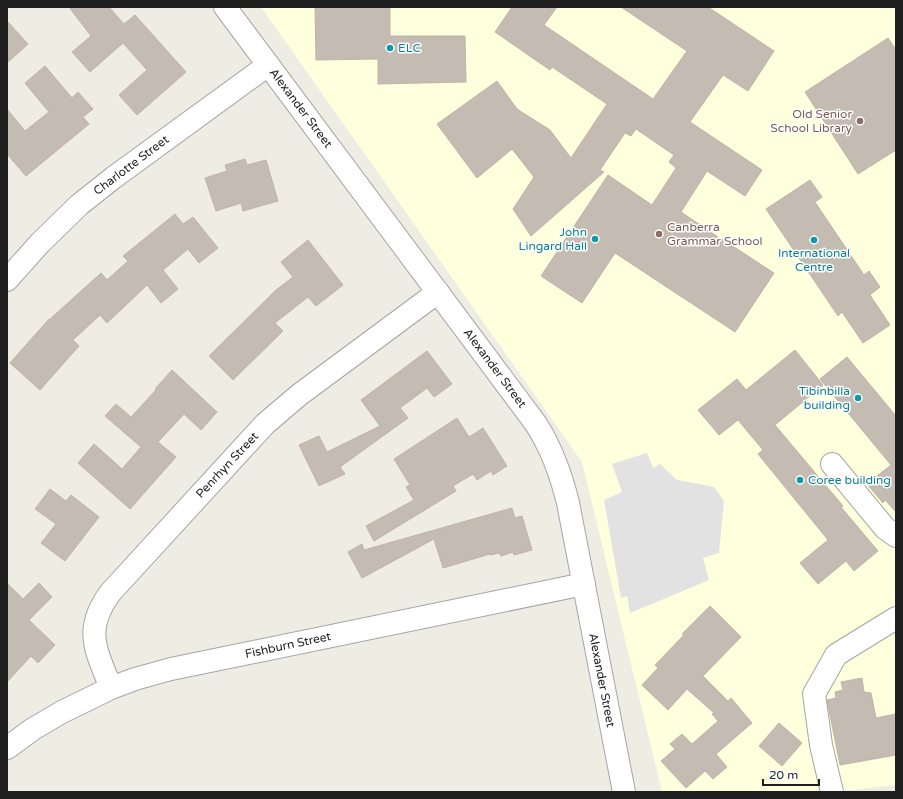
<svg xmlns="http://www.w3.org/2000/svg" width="903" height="799" viewBox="0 0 903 799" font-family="'Varela Round',sans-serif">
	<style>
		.education { fill: #feffdd }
		.parking { fill: #e2e2e2 }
		.building { fill: #c4bbb3; stroke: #c1b3a6 }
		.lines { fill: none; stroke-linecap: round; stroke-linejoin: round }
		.minor-casing { stroke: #a5a5a5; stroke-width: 24 }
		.minor { stroke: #fff; stroke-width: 22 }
		.culture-dot { fill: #0f9aa8; stroke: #fff; stroke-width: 1.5 }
		.education-dot { fill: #8d6e63; stroke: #fff; stroke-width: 1.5 }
		.labels { text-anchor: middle; stroke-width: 3; stroke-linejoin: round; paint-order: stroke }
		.culture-label { font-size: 12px; fill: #0d838f; stroke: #fff; text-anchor: start }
		.street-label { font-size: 12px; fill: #1e1e1e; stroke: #fff }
		.education-label { font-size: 12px; fill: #785e54; stroke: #fff; text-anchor: end }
	</style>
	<rect width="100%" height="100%" fill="#efece4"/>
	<polygon class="education" points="261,7 896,7 896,785 833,792 662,792 582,462"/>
	<polygon class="parking" points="647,453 653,468 660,464 677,480 714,487 724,501 719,553 703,558 709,580 630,613 627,596 621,598 604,500 622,492 612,464"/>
	<g class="building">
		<polygon points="69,7 109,7 124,24 135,15 186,72 137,115 119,95 147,70 123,43 90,72 72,52 91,36"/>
		<polygon points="315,7 390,7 390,36 465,36 466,82 378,84 378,59 316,60"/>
		<polygon points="512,7 557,7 544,25 653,99 687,51 621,7 708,7 774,51 748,91 723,75 690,122 762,170 745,196 707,171 681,212 718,237 713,244 722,239 774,273 735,332 615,253 582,303 541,276 608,175 652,205 676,168 669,162 674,155 636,129 631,136 625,133 600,170 604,172 531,236 513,209 534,177 512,149 477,178 437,124 497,81 517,109 550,130 571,158 607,104 552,67 550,70 495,32"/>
		<polygon points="7,21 28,44 7,63"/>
		<polygon points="888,38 896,50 896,150 858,174 805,92"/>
		<polygon points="45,66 72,98 78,92 93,109 83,117 89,124 26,176 7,154 7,109 25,131 49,112 25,83"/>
		<polygon points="245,159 247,165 266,160 278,201 243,211 241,203 216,211 205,178 227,171 225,165"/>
		<polygon points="810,180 822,197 815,202 864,275 869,271 880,287 870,295 890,325 863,343 842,312 838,316 766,209"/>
		<polygon points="175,214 183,224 193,217 218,248 199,263 188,249 163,270 178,289 161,303 147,285 107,323 100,315 73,340 79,346 40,390 10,363 49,319 49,320 101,273 107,280 128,261 123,256"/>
		<polygon points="308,240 343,285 316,306 308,297 275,323 283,331 233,380 209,356 276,290 293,277 281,262"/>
		<polygon points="795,350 823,385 775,425 843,506 841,507 878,551 854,571 846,561 818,584 800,563 828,540 758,454 763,450 738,420 719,435 698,410 737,379 746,390"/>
		<polygon points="427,351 452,384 434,397 427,388 400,408 408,418 340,467 345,474 319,486 299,445 319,436 327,452 380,426 361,400"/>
		<polygon points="847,357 896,416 896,512 885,500 883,503 867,484 891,465 820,379"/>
		<polygon points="172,370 217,412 201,430 184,414 158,442 176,457 130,509 78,463 94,444 122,469 141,447 105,416 116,404 131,417 156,390 155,389"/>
		<polygon points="457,418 469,437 483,428 507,466 493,475 491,471 477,480 473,474 453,486 456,491 374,541 366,526 414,500 406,487 410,485 394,459"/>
		<polygon points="50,489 66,501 71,495 99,517 65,561 41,543 56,524 35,509"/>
		<polygon points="512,508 515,518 522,516 532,550 514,555 513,552 501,556 499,553 490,555 490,554 443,568 434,539 362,578 348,552 362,544 364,550"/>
		<polygon points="7,583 23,599 39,583 52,597 29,620 55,645 38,663 31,656 7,682"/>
		<polygon points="710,606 741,637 703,676 728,701 731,698 752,723 716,754 727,767 713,779 705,771 686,788 661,761 675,749 670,744 682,734 692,744 718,721 712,714 714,713 687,689 668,710 642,685 658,668 655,665 684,635 682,634"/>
		<polygon points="862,678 864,692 871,693 876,718 896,714 896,755 840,765 827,700 836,698 835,692 843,690 841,682"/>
		<polygon points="779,723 802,743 782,766 759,746"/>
	</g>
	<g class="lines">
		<defs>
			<g id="minor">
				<path d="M 225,7 L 536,424 C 552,449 561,474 568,503 L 624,792"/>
				<polyline points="7,280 40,243 79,205 113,178 268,65"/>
				<polyline points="832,464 885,528 896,536"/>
				<path d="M 111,688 C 96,650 83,630 110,593 L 265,424 L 299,395 L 438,292"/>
				<polyline points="7,748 33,729 62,712 111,688 135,679 171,669 584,584"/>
				<polyline points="832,792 821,745 814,694 836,655 896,618"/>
			</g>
		</defs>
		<use href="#minor" class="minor-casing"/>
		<use href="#minor" class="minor"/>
	</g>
	<g class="culture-dot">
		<circle cx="390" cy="48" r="4"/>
		<circle cx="595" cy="239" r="4"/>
		<circle cx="814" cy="240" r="4"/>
		<circle cx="858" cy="398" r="4"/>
		<circle cx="800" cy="480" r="4"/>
	</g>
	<g class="education-dot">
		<circle cx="860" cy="121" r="4"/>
		<circle cx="659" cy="234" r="4"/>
	</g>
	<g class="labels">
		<g class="culture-label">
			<text x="398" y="52">ELC</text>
			<text x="587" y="236" text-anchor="end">John<tspan x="587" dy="14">Lingard Hall</tspan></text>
			<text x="814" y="257" text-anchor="middle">International<tspan x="814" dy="14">Centre</tspan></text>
			<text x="850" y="395" text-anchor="end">Tibinbilla<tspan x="850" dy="14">building</tspan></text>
			<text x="808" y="484">Coree building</text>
		</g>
		<g class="street-label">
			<text transform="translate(301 108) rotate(53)" y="4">Alexander Street</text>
			<text transform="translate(131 165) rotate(-37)" y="4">Charlotte Street</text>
			<text transform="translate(495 368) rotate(53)" y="4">Alexander Street</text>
			<text transform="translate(227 465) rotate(-47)" y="4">Penrhyn Street</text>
			<text transform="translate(288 645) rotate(-12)" y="4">Fishburn Street</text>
			<text transform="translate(602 680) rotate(79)" y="4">Alexander Street</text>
		</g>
		<g class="education-label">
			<text x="852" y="118">Old Senior<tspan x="852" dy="14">School Library</tspan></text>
			<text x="667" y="231" text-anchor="start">Canberra<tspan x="667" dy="14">Grammar School</tspan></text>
		</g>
	</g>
	<rect width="903" height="799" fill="none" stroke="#1e1e1e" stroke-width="16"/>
	<path d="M763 779v6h56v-6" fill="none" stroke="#1e1e1e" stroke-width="2"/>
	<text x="769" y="779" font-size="12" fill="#1e1e1e" stroke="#ffffff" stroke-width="3" paint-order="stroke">20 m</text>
</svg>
